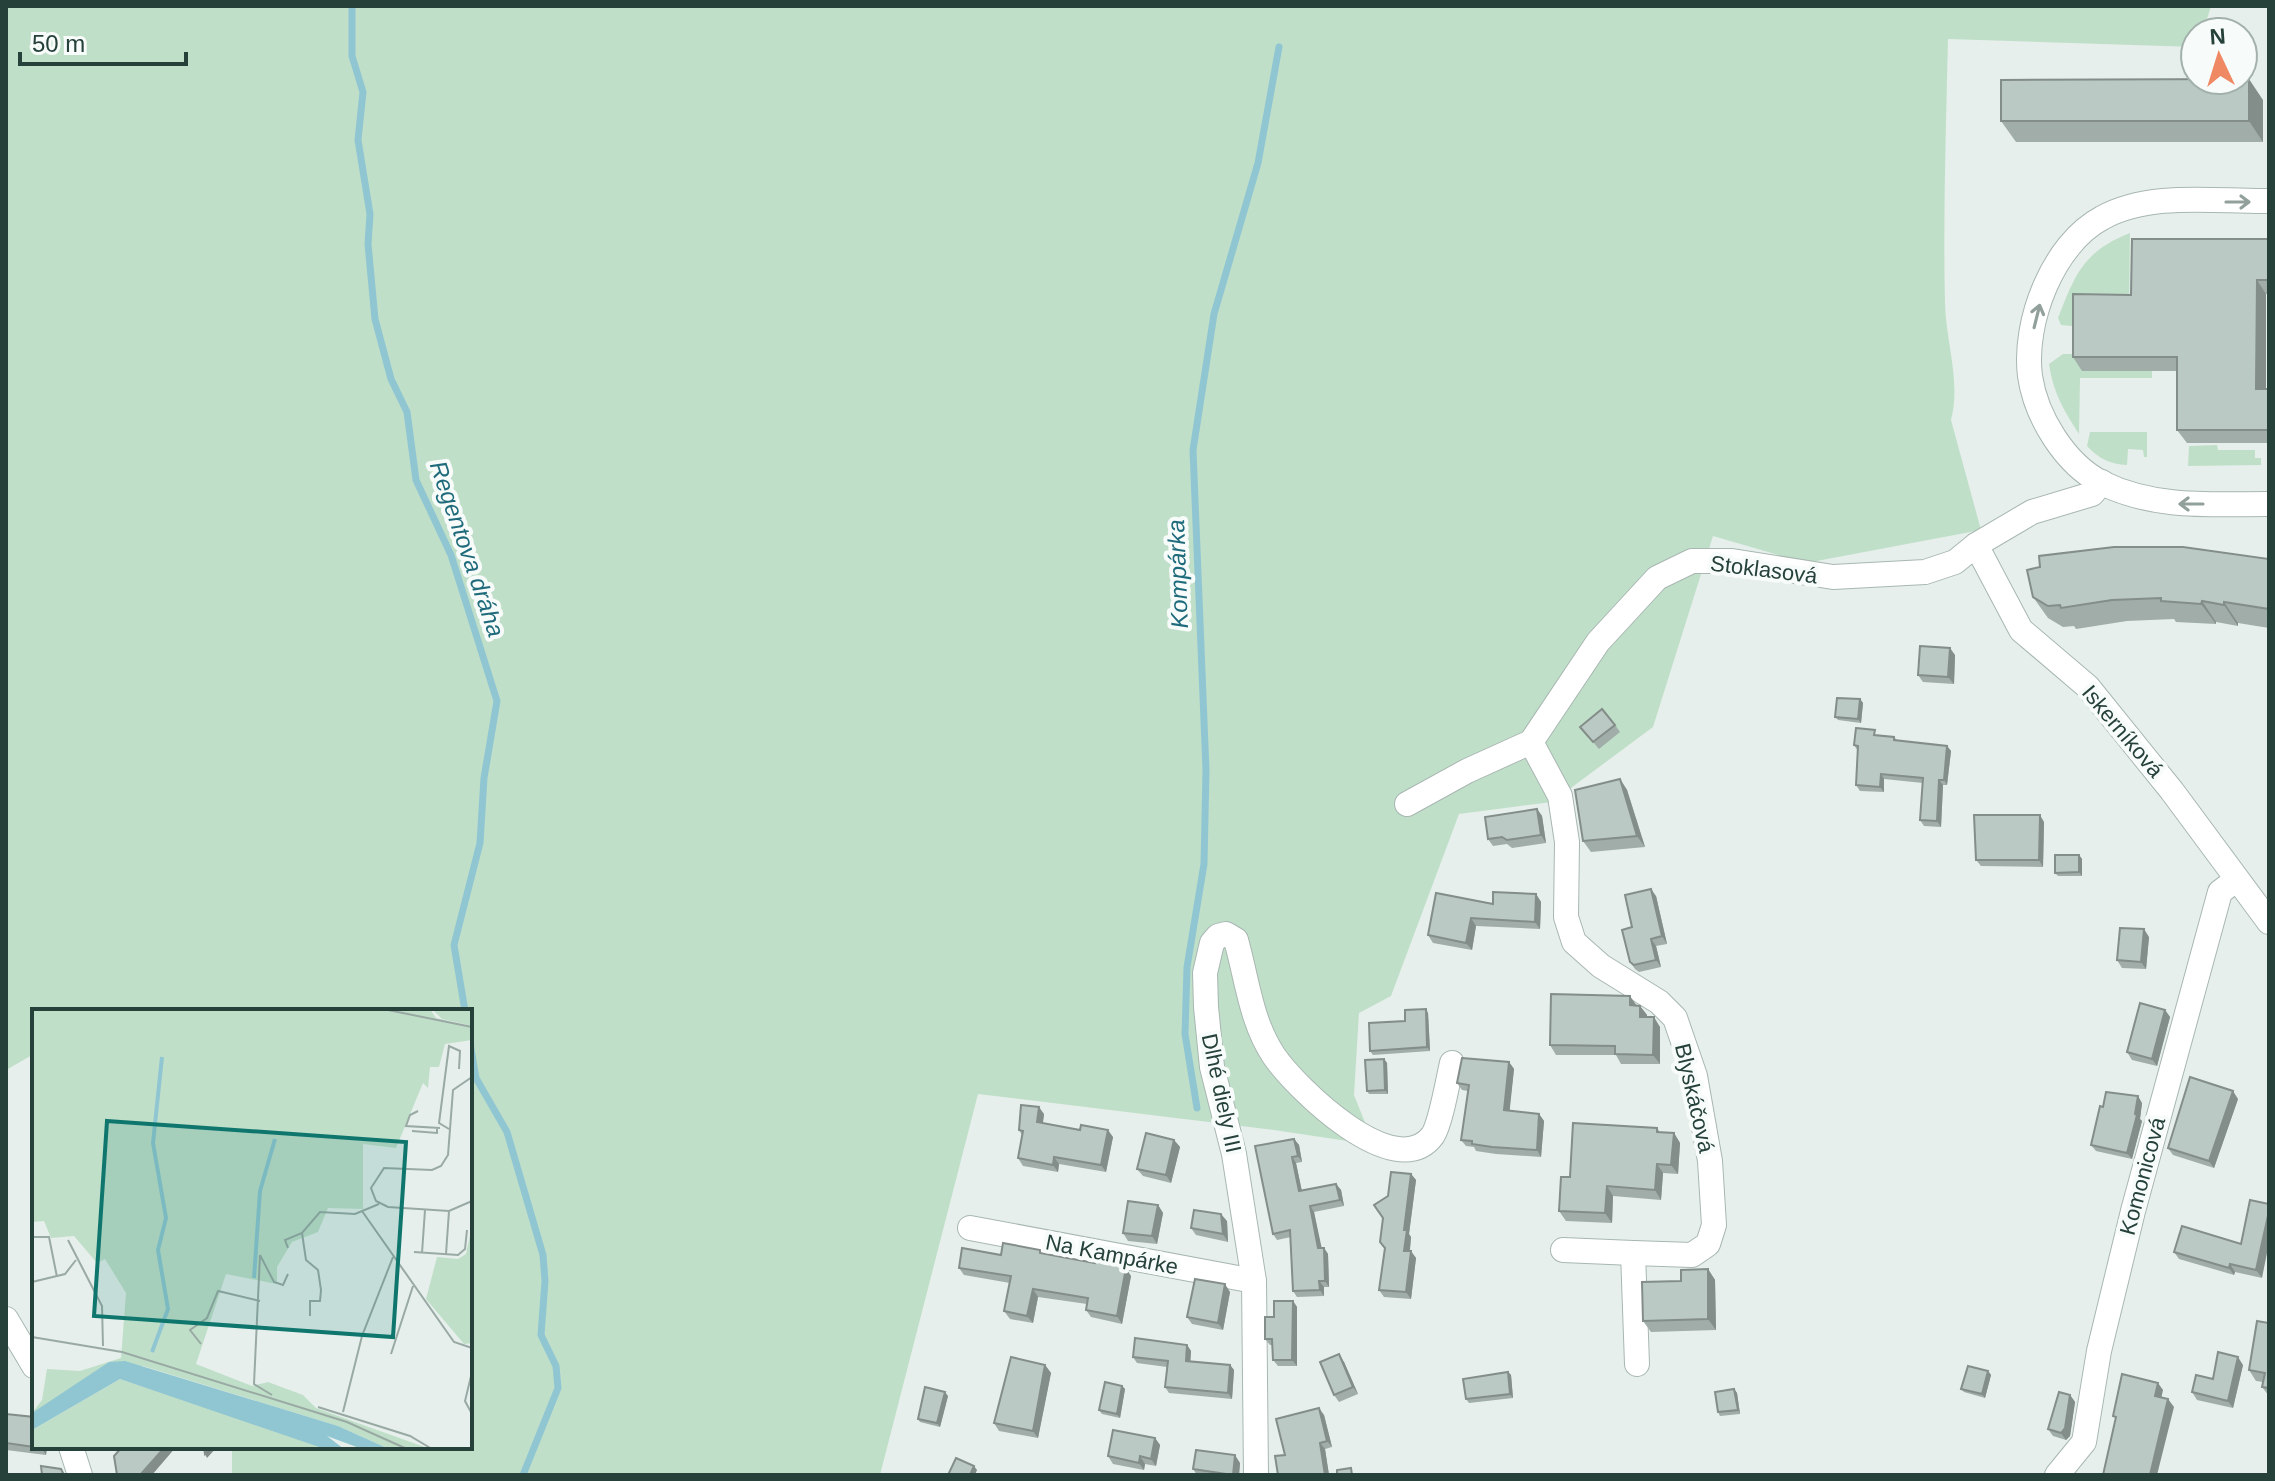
<svg xmlns="http://www.w3.org/2000/svg" width="2275" height="1481" viewBox="0 0 2275 1481" font-family="Arial,sans-serif">
	<style>
		.green { fill: #c0dfc9 }
		.lines { fill: none; stroke-linecap: round; stroke-linejoin: round }
		.stream { stroke: #90c6d2; stroke-width: 7 }
		.street-casing { stroke: #a8b7b2; stroke-width: 26 }
		.street { stroke: #fff; stroke-width: 24 }
		.wall { fill: #a1ada9 }
		.shaded-wall { fill: #838d89 }
		.building { fill: #bbc9c4; stroke: #838d89; stroke-width: 2 }
		.oneway { stroke: #92a09c }
		.labels { text-anchor: middle; stroke-width: 8; stroke-linejoin: round; paint-order: stroke }
		.street-label { font-size: 22px; fill: #25413a; stroke: #f7fbf9 }
		.water-label { font-size: 24px; font-style: italic; fill: #1f6b7c; stroke: #f7fbf9 }
		.inset-river { fill: none; stroke: #90c6d2; stroke-width: 4 }
		.inset-road { fill: none; stroke: #99a9a4; stroke-width: 2 }
		.view { fill: #0f766e; fill-opacity: 0.15; stroke: #0f766e; stroke-width: 4 }
		.inset-edge { fill: none; stroke: #25413a; stroke-width: 4 }
	</style>
	<rect width="100%" height="100%" fill="#e6efeb"/>
	<g class="green">
		<path d="M 6,6 L 2211,6 L 2203,32 L 2195,32 L 2195,47 L 1948,39 C 1946,127 1943,215 1945,304 C 1946,342 1961,382 1951,420 L 1981,530 L 1806,563 L 1713,536 L 1653,727 L 1552,802 L 1459,814 L 1391,996 L 1359,1013 L 1354,1095 L 1374,1145 L 1274,1130 L 978,1094 L 880,1475 L 232,1475 L 232,1447 L 470,1447 L 470,1011 L 34,1011 L 34,1054 L 6,1070 Z"/>
		<path d="M 2130,233 L 2129,308 L 2082,327 L 2061,325 L 2058,318 C 2075,274 2084,251 2130,233 Z"/>
		<path d="M 2063,354 L 2082,354 L 2083,371 L 2152,371 L 2152,378 L 2080,378 L 2079,434 C 2064,411 2053,392 2049,364 Z"/>
		<path d="M 2090,432 L 2147,432 L 2147,457 L 2144,457 L 2143,450 L 2128,449 L 2127,465 C 2110,464 2099,459 2087,446 Z"/>
		<polygon points="2217,445 2218,450 2255,450 2255,458 2261,458 2261,465 2188,466 2189,446"/>
	</g>
	<g class="lines">
		<g class="stream">
			<polyline points="352,6 352,56 363,92 358,140 370,214 368,244 375,319 391,379 407,412 416,480 451,555 497,701 484,778 480,843 454,945 465,1011"/>
			<polyline points="470,1043 476,1078 507,1132 543,1255 545,1281 541,1335 556,1366 558,1388 523,1475"/>
			<polyline points="1197,1108 1185,1034 1187,967 1204,864 1206,770 1193,450 1214,314 1258,163 1279,47"/>
		</g>
		<defs>
			<g id="street">
				<path d="M 2269,201 C 2216,202 2150,191 2102,218 C 2053,244 2023,322 2030,376 C 2036,417 2065,464 2102,483 C 2155,509 2212,504 2269,504"/>
				<polyline points="1976,545 2021,630 2088,687 2172,791 2269,922"/>
				<polyline points="1531,742 1560,796 1567,842 1566,917 1574,942 1601,966 1659,1002 1675,1018 1695,1076 1710,1161 1714,1225 1708,1244 1692,1255 1633,1253 1637,1364"/>
				<polyline points="1407,804 1467,771 1531,742 1598,642 1657,578 1692,561 1732,561 1833,577 1925,572 1955,562 1976,545 2032,512 2092,494 2102,482"/>
				<polyline points="970,1228 1254,1281"/>
				<polyline points="1563,1250 1633,1253"/>
				<polyline points="6,1319 34,1366"/>
				<polyline points="71,1447 80,1475"/>
				<path d="M 1256,1475 L 1254,1281 L 1234,1154 L 1212,1067 L 1206,1007 L 1205,973 L 1212,943 L 1218,936 L 1226,934 L 1236,940 C 1247,979 1251,1022 1274,1056 C 1296,1088 1396,1186 1433,1135 C 1441,1122 1448,1080 1452,1063"/>
				<polyline points="2057,1475 2084,1442 2099,1351 2133,1211 2220,892 2236,880"/>
			</g>
		</defs>
		<use href="#street" class="street-casing"/>
		<use href="#street" class="street"/>
	</g>
	<g class="wall">
		<polygon points="2263,100 2263,142 2016,142 2001,121"/>
		<polygon points="2269,239 2269,294 2266,294 2266,389 2269,389 2269,443 2187,443 2177,430 2177,371 2082,371 2073,357"/>
		<polygon points="2269,559 2269,628 2238,623 2238,626 2216,622 2216,624 2176,622 2174,619 2127,621 2076,629 2074,626 2063,627 2048,618 2033,597"/>
		<polygon points="1955,655 1954,684 1923,682 1918,675"/>
		<polygon points="1860,699 1863,703 1861,723 1838,720 1835,717"/>
		<polygon points="1615,725 1620,732 1599,749 1580,727"/>
		<polygon points="1879,736 1894,737 1897,740 1947,746 1951,751 1947,785 1943,785 1941,827 1924,826 1920,820 1923,783 1884,779 1884,792 1860,791 1856,785 1858,751 1854,745"/>
		<polygon points="1620,779 1627,790 1645,847 1591,852 1583,841"/>
		<polygon points="1537,809 1542,816 1546,843 1512,848 1507,844 1493,846 1488,839"/>
		<polygon points="2044,822 2043,867 1981,866 1976,860"/>
		<polygon points="2079,855 2082,859 2082,876 2058,876 2055,873"/>
		<polygon points="1536,894 1541,902 1540,929 1476,926 1472,950 1433,943 1428,935 1493,904"/>
		<polygon points="1656,896 1667,944 1656,946 1661,967 1639,972 1635,969 1630,962 1632,927"/>
		<polygon points="2149,937 2146,969 2122,968 2117,960"/>
		<polygon points="1637,1005 1640,1006 1647,1015 1647,1017 1660,1027 1660,1064 1621,1064 1616,1055 1556,1055 1550,1045"/>
		<polygon points="2165,1010 2170,1017 2157,1066 2132,1060 2127,1052"/>
		<polygon points="1428,1013 1430,1051 1373,1055 1370,1051 1405,1021"/>
		<polygon points="1384,1059 1387,1063 1388,1094 1369,1094 1367,1091"/>
		<polygon points="1509,1062 1514,1069 1509,1111 1539,1114 1544,1121 1541,1157 1496,1154 1476,1151 1474,1147 1466,1146 1461,1140 1468,1091 1462,1090 1457,1083"/>
		<polygon points="2238,1099 2214,1168 2173,1155 2168,1148"/>
		<polygon points="2142,1103 2140,1119 2142,1121 2132,1159 2096,1151 2091,1145 2103,1107"/>
		<polygon points="1044,1114 1043,1123 1113,1137 1106,1172 1059,1164 1058,1172 1023,1166 1018,1158 1022,1135 1019,1130"/>
		<polygon points="1657,1128 1660,1132 1674,1133 1680,1143 1678,1174 1663,1173 1661,1200 1613,1196 1612,1223 1566,1221 1559,1211 1570,1177"/>
		<polygon points="1294,1139 1299,1145 1302,1162 1296,1163 1302,1191 1336,1184 1341,1190 1344,1206 1314,1212 1321,1248 1324,1248 1328,1254 1329,1287 1324,1287 1324,1296 1297,1297 1293,1291 1291,1237 1277,1240 1273,1234"/>
		<polygon points="1174,1140 1180,1147 1171,1183 1143,1176 1137,1169"/>
		<polygon points="1411,1174 1416,1180 1409,1234 1411,1237 1410,1251 1416,1258 1411,1299 1384,1297 1379,1290 1385,1249 1388,1196"/>
		<polygon points="1158,1205 1163,1213 1157,1244 1128,1241 1123,1233"/>
		<polygon points="1227,1221 1228,1242 1196,1235 1191,1228"/>
		<polygon points="2241,1244 2262,1278 2235,1272 2234,1275 2179,1259 2174,1252"/>
		<polygon points="1042,1254 1131,1276 1122,1324 1091,1317 1086,1310 1087,1304 1038,1297 1033,1323 1010,1319 1004,1311 1010,1283 964,1275 959,1268 1001,1255"/>
		<polygon points="1708,1269 1715,1280 1716,1330 1651,1332 1643,1321 1681,1281"/>
		<polygon points="1230,1292 1223,1330 1192,1324 1187,1317"/>
		<polygon points="1293,1301 1297,1307 1297,1366 1278,1366 1273,1360 1273,1345 1270,1345 1265,1339 1274,1317"/>
		<polygon points="2269,1323 2269,1396 2262,1387 2263,1382 2256,1381 2249,1370"/>
		<polygon points="1187,1345 1191,1351 1190,1362 1230,1365 1234,1370 1232,1399 1169,1393 1165,1387 1167,1367 1137,1363 1133,1357"/>
		<polygon points="1344,1362 1358,1394 1339,1402 1334,1395"/>
		<polygon points="1045,1365 1051,1373 1038,1438 999,1431 994,1423"/>
		<polygon points="2243,1365 2233,1408 2197,1400 2192,1392 2213,1379"/>
		<polygon points="1988,1371 1991,1375 1985,1398 1964,1392 1961,1389"/>
		<polygon points="1508,1372 1511,1375 1513,1398 1469,1403 1466,1399"/>
		<polygon points="1122,1386 1125,1389 1120,1418 1102,1414 1099,1410"/>
		<polygon points="1734,1389 1737,1393 1740,1414 1720,1416 1718,1412"/>
		<polygon points="2070,1395 2075,1402 2070,1436 2066,1440 2053,1436 2048,1429"/>
		<polygon points="948,1396 940,1427 920,1422 918,1419"/>
		<polygon points="6,1414 34,1447 47,1447 46,1455 6,1450"/>
		<polygon points="1324,1415 1332,1447 1325,1449 1329,1475 1278,1475 1285,1455"/>
		<polygon points="1155,1438 1160,1445 1156,1466 1145,1464 1144,1470 1113,1464 1108,1456"/>
		<polygon points="1240,1463 1239,1475 1197,1475 1193,1469"/>
	</g>
	<g class="shaded-wall">
		<polygon points="2249,79 2263,100 2263,142 2249,121"/>
		<polygon points="2257,280 2266,294 2266,402 2256,389"/>
		<polygon points="2202,601 2216,622 2216,624 2201,604"/>
		<polygon points="2224,602 2238,623 2238,626 2224,605"/>
		<polygon points="1950,648 1955,655 1954,684 1948,677"/>
		<polygon points="1860,699 1863,703 1861,723 1858,719"/>
		<polygon points="1947,746 1951,751 1947,785 1944,780"/>
		<polygon points="1881,774 1884,779 1884,792 1880,787"/>
		<polygon points="1620,779 1627,790 1645,847 1637,836"/>
		<polygon points="1939,780 1943,785 1941,827 1937,821"/>
		<polygon points="1537,809 1542,816 1546,843 1541,835"/>
		<polygon points="2040,815 2044,822 2043,867 2039,860"/>
		<polygon points="2079,855 2082,859 2082,876 2079,872"/>
		<polygon points="1651,889 1656,896 1667,944 1662,936"/>
		<polygon points="1536,894 1541,902 1540,929 1535,922"/>
		<polygon points="1471,918 1476,926 1472,950 1466,943"/>
		<polygon points="2144,929 2149,937 2146,969 2141,962"/>
		<polygon points="1651,939 1656,946 1661,967 1656,960"/>
		<polygon points="1630,996 1637,1006 1630,1005"/>
		<polygon points="1640,1006 1647,1015 1646,1027 1640,1017"/>
		<polygon points="1426,1009 1428,1013 1430,1051 1427,1047"/>
		<polygon points="2165,1010 2170,1017 2157,1066 2152,1059"/>
		<polygon points="1654,1017 1660,1027 1660,1064 1653,1055"/>
		<polygon points="1384,1059 1387,1063 1388,1094 1385,1090"/>
		<polygon points="1509,1062 1514,1069 1509,1117 1504,1110"/>
		<polygon points="2233,1091 2238,1099 2214,1168 2209,1161"/>
		<polygon points="2138,1096 2142,1103 2140,1119 2142,1121 2132,1159 2127,1153"/>
		<polygon points="1039,1107 1044,1114 1042,1129 1037,1122"/>
		<polygon points="1539,1114 1544,1121 1541,1157 1537,1150"/>
		<polygon points="1108,1130 1113,1137 1106,1172 1101,1165"/>
		<polygon points="1674,1133 1680,1143 1678,1174 1671,1165"/>
		<polygon points="1294,1139 1299,1145 1302,1162 1298,1156"/>
		<polygon points="1174,1140 1180,1147 1171,1183 1166,1175"/>
		<polygon points="1054,1157 1059,1164 1058,1172 1053,1165"/>
		<polygon points="1292,1157 1296,1163 1303,1197 1299,1191"/>
		<polygon points="1657,1164 1663,1173 1661,1200 1655,1190"/>
		<polygon points="1411,1174 1416,1180 1409,1234 1411,1237 1409,1258 1404,1251 1404,1230"/>
		<polygon points="1336,1184 1341,1190 1344,1206 1340,1200"/>
		<polygon points="1607,1186 1613,1196 1612,1223 1605,1213"/>
		<polygon points="1158,1205 1163,1213 1157,1244 1152,1236"/>
		<polygon points="1310,1206 1314,1212 1323,1254 1318,1248"/>
		<polygon points="2269,1211 2269,1243 2262,1278 2256,1270"/>
		<polygon points="1221,1214 1227,1221 1228,1242 1223,1234"/>
		<polygon points="1324,1248 1328,1254 1329,1287 1325,1281"/>
		<polygon points="1411,1251 1416,1258 1411,1299 1406,1292"/>
		<polygon points="2230,1264 2235,1272 2234,1275 2229,1268"/>
		<polygon points="1126,1268 1131,1276 1122,1324 1117,1316"/>
		<polygon points="1708,1269 1715,1280 1716,1330 1708,1319"/>
		<polygon points="1319,1281 1324,1287 1324,1296 1320,1290"/>
		<polygon points="1225,1284 1230,1292 1223,1330 1218,1323"/>
		<polygon points="1033,1289 1038,1297 1033,1323 1027,1316"/>
		<polygon points="1293,1301 1297,1307 1297,1366 1292,1360"/>
		<polygon points="1187,1345 1191,1351 1190,1367 1186,1361"/>
		<polygon points="1339,1354 1344,1362 1358,1394 1353,1387"/>
		<polygon points="2238,1357 2243,1365 2233,1408 2228,1401"/>
		<polygon points="1045,1365 1051,1373 1038,1438 1033,1431"/>
		<polygon points="1230,1365 1234,1370 1232,1399 1228,1393"/>
		<polygon points="1988,1371 1991,1375 1985,1398 1982,1394"/>
		<polygon points="1508,1372 1511,1375 1513,1398 1510,1394"/>
		<polygon points="2158,1383 2163,1390 2160,1404 2155,1396"/>
		<polygon points="1122,1386 1125,1389 1120,1418 1117,1414"/>
		<polygon points="1734,1389 1737,1393 1740,1414 1738,1410"/>
		<polygon points="945,1392 948,1396 940,1427 937,1423"/>
		<polygon points="2070,1395 2075,1402 2070,1436 2066,1440 2061,1433"/>
		<polygon points="2168,1399 2174,1407 2157,1475 2150,1475"/>
		<polygon points="1319,1408 1324,1415 1332,1447 1327,1441"/>
		<polygon points="1155,1438 1160,1445 1156,1466 1151,1459"/>
		<polygon points="1320,1443 1325,1449 1329,1475 1325,1475"/>
		<polygon points="41,1447 47,1447 46,1455"/>
		<polygon points="165,1447 176,1447 152,1475 141,1475"/>
		<polygon points="211,1447 217,1447 207,1458 205,1454"/>
		<polygon points="1235,1455 1240,1463 1239,1475 1233,1475"/>
		<polygon points="1140,1456 1145,1464 1144,1470 1139,1463"/>
		<polygon points="974,1466 977,1470 975,1475 970,1475"/>
	</g>
	<g class="building">
		<polygon points="2243,79 2249,79 2249,121 2001,121 2001,80"/>
		<polygon points="2132,239 2269,239 2269,280 2257,280 2256,389 2269,389 2269,430 2177,430 2177,357 2073,357 2073,294 2131,295"/>
		<polygon points="2114,547 2183,547 2269,559 2269,609 2224,602 2224,605 2202,601 2201,604 2161,601 2161,598 2112,600 2061,608 2060,605 2048,606 2033,597 2027,570 2040,567 2039,556"/>
		<polygon points="1920,646 1950,648 1948,677 1918,675"/>
		<polygon points="1837,698 1860,699 1858,719 1835,717"/>
		<polygon points="1602,709 1615,725 1593,742 1580,727"/>
		<polygon points="1856,728 1875,730 1874,735 1894,737 1894,740 1947,746 1944,780 1939,780 1937,821 1920,820 1923,778 1881,774 1880,787 1856,785 1858,746 1854,745"/>
		<polygon points="1620,779 1637,836 1583,841 1575,790"/>
		<polygon points="1537,809 1541,835 1507,840 1502,837 1488,839 1485,817"/>
		<polygon points="1974,815 2040,815 2039,860 1976,860"/>
		<polygon points="2055,855 2079,855 2079,872 2055,873"/>
		<polygon points="1651,889 1662,936 1651,939 1656,960 1634,965 1630,962 1622,930 1632,927 1625,895"/>
		<polygon points="1493,892 1536,894 1535,922 1471,918 1466,943 1428,935 1436,893 1493,904"/>
		<polygon points="2120,928 2144,929 2141,962 2117,960"/>
		<polygon points="1551,994 1630,996 1630,1005 1640,1006 1640,1017 1654,1017 1653,1055 1615,1054 1615,1046 1550,1045"/>
		<polygon points="2140,1003 2165,1010 2152,1059 2127,1052"/>
		<polygon points="1426,1009 1427,1047 1370,1051 1369,1023 1405,1021 1405,1010"/>
		<polygon points="1462,1058 1509,1062 1504,1110 1539,1114 1537,1150 1492,1147 1472,1144 1472,1141 1461,1140 1469,1085 1457,1083"/>
		<polygon points="1384,1059 1385,1090 1367,1091 1365,1060"/>
		<polygon points="2190,1077 2233,1091 2209,1161 2168,1148"/>
		<polygon points="2106,1092 2138,1096 2135,1114 2137,1115 2127,1153 2091,1145 2100,1106 2103,1107"/>
		<polygon points="1021,1105 1039,1107 1037,1122 1080,1130 1081,1125 1108,1130 1101,1165 1054,1157 1053,1165 1018,1158 1023,1131 1019,1130"/>
		<polygon points="1573,1123 1657,1128 1657,1132 1674,1133 1671,1165 1657,1164 1655,1190 1607,1186 1605,1213 1559,1211 1561,1177 1570,1177"/>
		<polygon points="1146,1133 1174,1140 1166,1175 1137,1169"/>
		<polygon points="1294,1139 1298,1156 1292,1157 1299,1191 1336,1184 1340,1200 1310,1206 1318,1248 1324,1248 1325,1281 1319,1281 1320,1290 1293,1291 1290,1230 1273,1234 1255,1146"/>
		<polygon points="1391,1172 1411,1174 1404,1230 1407,1230 1404,1251 1411,1251 1406,1292 1379,1290 1385,1248 1380,1242 1383,1218 1374,1205 1388,1196"/>
		<polygon points="2250,1200 2269,1204 2269,1211 2256,1270 2230,1264 2229,1268 2174,1252 2182,1226 2241,1244"/>
		<polygon points="1128,1201 1158,1205 1152,1236 1123,1233"/>
		<polygon points="1194,1210 1221,1214 1223,1234 1191,1228"/>
		<polygon points="1003,1243 1040,1250 1040,1253 1095,1263 1096,1260 1126,1268 1117,1316 1086,1310 1088,1298 1033,1289 1027,1316 1004,1311 1011,1276 959,1268 962,1248 1001,1255"/>
		<polygon points="1708,1269 1708,1319 1643,1321 1642,1282 1681,1281 1681,1270"/>
		<polygon points="1195,1279 1225,1284 1218,1323 1187,1317"/>
		<polygon points="1274,1301 1293,1301 1292,1360 1273,1360 1272,1339 1265,1339 1265,1317 1274,1317"/>
		<polygon points="2257,1321 2269,1323 2269,1388 2262,1387 2265,1373 2249,1370"/>
		<polygon points="1135,1338 1187,1345 1186,1361 1230,1365 1228,1393 1165,1387 1168,1361 1133,1357"/>
		<polygon points="2218,1352 2238,1357 2228,1401 2192,1392 2196,1375 2213,1379"/>
		<polygon points="1339,1354 1353,1387 1334,1395 1320,1362"/>
		<polygon points="1011,1357 1045,1365 1033,1431 994,1423"/>
		<polygon points="1968,1366 1988,1371 1982,1394 1961,1389"/>
		<polygon points="1508,1372 1510,1394 1466,1399 1463,1379"/>
		<polygon points="2122,1374 2158,1383 2155,1396 2168,1399 2150,1475 2103,1475 2116,1417 2113,1416"/>
		<polygon points="1105,1382 1122,1386 1117,1414 1099,1410"/>
		<polygon points="925,1387 945,1392 937,1423 918,1419"/>
		<polygon points="1734,1389 1738,1410 1718,1412 1715,1392"/>
		<polygon points="2059,1392 2070,1395 2065,1428 2061,1433 2048,1429"/>
		<polygon points="1319,1408 1327,1441 1320,1443 1325,1475 1278,1475 1275,1456 1285,1455 1276,1419"/>
		<polygon points="6,1414 34,1417 34,1447 6,1443"/>
		<polygon points="1113,1430 1155,1438 1151,1459 1140,1456 1139,1463 1108,1456"/>
		<polygon points="122,1447 165,1447 141,1474 117,1475 114,1456"/>
		<polygon points="204,1447 211,1447 205,1454"/>
		<polygon points="1196,1450 1235,1455 1233,1475 1193,1469"/>
		<polygon points="956,1458 974,1466 970,1475 948,1475"/>
		<polygon points="41,1466 61,1469 64,1475 42,1475"/>
		<polygon points="1351,1468 1352,1475 1337,1475 1337,1470"/>
	</g>
	<defs><path id="oneway-shaft" d="M-6 0H5M1.5-3L5.5 0L1.5 3" fill="none" stroke-width="1.6" stroke-linecap="round" stroke-linejoin="round" transform="scale(2)"/></defs>
	<g class="oneway">
		<use href="#oneway-shaft" transform="translate(2238 202)"/>
		<use href="#oneway-shaft" transform="translate(2037 316) rotate(-76)"/>
		<use href="#oneway-shaft" transform="translate(2191 504) rotate(180)"/>
	</g>
	<g class="labels">
		<g class="street-label">
			<text transform="translate(1764 569) rotate(7)" y="8">Stoklasová</text>
			<text transform="translate(2123 731) rotate(50)" y="8">Iskerníková</text>
			<text transform="translate(1222 1093) rotate(78)" y="8">Dlhé diely III</text>
			<text transform="translate(1695 1098) rotate(77)" y="8">Blyskáčová</text>
			<text transform="translate(2142 1176) rotate(-75)" y="8">Komonicová</text>
			<text transform="translate(1112 1254) rotate(11)" y="8">Na Kampárke</text>
		</g>
		<g class="water-label">
			<text transform="translate(467 549) rotate(71)" y="8">Regentova dráha</text>
			<text transform="translate(1178 574) rotate(-92)" y="8">Kompárka</text>
		</g>
	</g>
	<g transform="translate(32 1009)">
		<rect width="440" height="440" fill="#e6efeb"/>
		<path d="M 0,0 L 398,0 L 404,9 L 440,18 L 440,31 L 413,35 L 407,58 L 398,58 L 396,79 L 391,74 L 364,139 L 331,135 L 331,200 L 296,199 L 286,223 L 260,233 L 245,258 L 245,275 L 194,265 L 164,355 L 220,377 L 236,373 L 271,386 L 284,399 L 398,440 L 357,440 L 306,417 L 111,357 L 28,387 L 0,404 L 10,391 L 15,360 L 48,362 L 89,349 L 94,284 L 73,250 L 65,254 L 42,227 L 19,229 L 12,212 L 0,213 ZM 400,0 L 440,0 L 440,17 L 410,10 ZM 440,217 L 440,334 L 432,335 L 394,290 L 405,248 L 426,250 L 434,245 ZM 88,370 L 276,431 L 293,440 L 0,440 L 0,421 Z" fill="#c0dfc9"/>
		<path d="M 93,352 L 306,417 L 357,440 L 330,440 L 295,427 L 312,440 L 293,440 L 88,370 L 0,421 L 0,404 L 77,353 Z" fill="#90c6d2"/>
		<path class="inset-river" d="M 222,269 L 228,182 L 243,130M 120,343 L 136,300 L 126,241 L 134,209 L 121,134 L 130,48"/>
		<path class="inset-road" d="M 351,0 L 440,18M 440,68 L 421,81 L 416,146 L 409,157 L 400,161 L 352,159 L 339,179 L 344,192 L 356,198 L 417,202 L 440,192M 386,102 L 378,106 L 374,117 L 408,119M 417,120 L 407,114 L 417,37 L 428,42 L 427,60M 380,122 L 405,124 L 405,119M 330,202 L 422,333 L 440,339M 270,224 L 274,251 L 286,261 L 289,281 L 288,292 L 278,292 L 278,307M 0,228 L 17,228 L 25,268M 36,231 L 70,297 L 71,337M 256,239 L 253,231 L 270,224 L 288,203 L 323,205 L 347,195M 382,243 L 426,246 L 433,240 L 435,221M 390,244 L 393,201M 414,245 L 417,202M 228,246 L 222,375 L 240,386M 228,246 L 242,273 L 251,276 L 256,265M 0,273 L 33,265 L 44,251M 0,328 L 90,343 L 315,413 L 375,440M 169,335 L 158,321 L 175,309 L 186,282 L 228,292M 359,345 L 381,277M 440,363 L 433,392 L 440,405M 286,398 L 378,427 L 400,440M 311,403 L 330,327 L 361,248"/>
		<path class="view" d="M 75,112 L 374,133 L 361,328 L 62,307 Z"/>
		<rect width="440" height="440" class="inset-edge"/>
	</g>
	<rect width="2275" height="1481" fill="none" stroke="#25413a" stroke-width="16"/>
	<g transform="translate(2219 56) rotate(356)"><circle r="38" fill="#f7fbf9" stroke="#a3b1ad" stroke-width="2"/>
	<path d="M0-6L14 30L0 20L-14 30Z" fill="#ef8963"/>
	<text y="-12" font-size="22" font-weight="bold" text-anchor="middle" fill="#25413a">N</text>
	</g>
	<path d="M20 52v12h166v-12" fill="none" stroke="#25413a" stroke-width="4"/>
	<text x="32" y="52" font-size="24" fill="#25413a" stroke="#f7fbf9" stroke-width="6" paint-order="stroke">50 m</text>
</svg>
